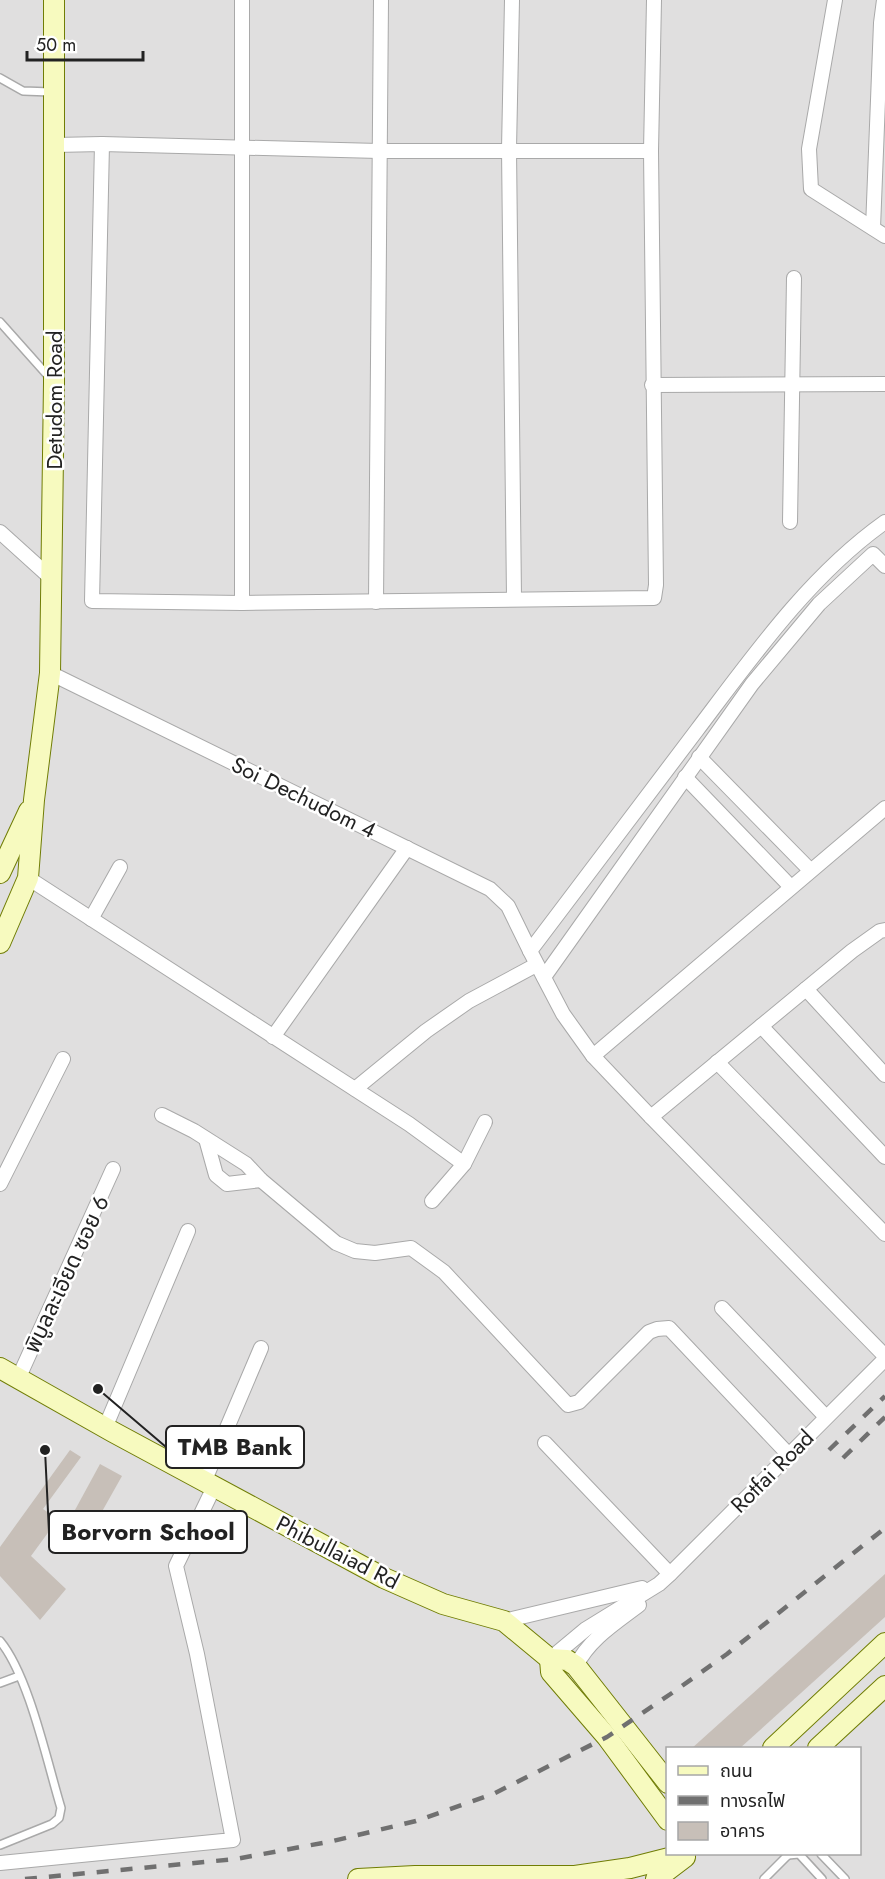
<svg xmlns="http://www.w3.org/2000/svg" width="885" height="1879" viewBox="0 0 885 1879" font-family="Jost,'Noto Sans Thai',sans-serif">
	<style>
		.residential { fill: #e0dfdf; fill-rule: evenodd }
		.building { fill: #c7bfb8 }
		.lines { fill: none; stroke-linecap: round; stroke-linejoin: round }
		.lane-casing { stroke: #a9a9a9; stroke-width: 10 }
		.street-casing { stroke: #a9a9a9; stroke-width: 16 }
		.secondary-casing { stroke: #707d05; stroke-width: 22 }
		.lane { stroke: #fff; stroke-width: 7 }
		.street { stroke: #fff; stroke-width: 14 }
		.secondary { stroke: #f7fabf; stroke-width: 20 }
		.rail { stroke: #707070; stroke-width: 4.5; stroke-dasharray: 12 12; stroke-linecap: butt }
		.labels { text-anchor: middle; stroke-width: 5; stroke-linejoin: round; paint-order: stroke }
		.street-label { font-size: 22px; fill: #222; stroke: #fff }
		.leader { fill: none; stroke: #222; stroke-width: 2 }
		.callout-dot { fill: #222; stroke: #fff; stroke-width: 2 }
		.callout { fill: #fff; stroke: #222; stroke-width: 2 }
		.callout-label { font-size: 24px; text-anchor: middle; font-weight: bold; fill: #222 }
	</style>
	<rect width="100%" height="100%" fill="#f2efe9"/>
	<path class="residential" d="M 0,0 L 885,0 L 885,1879 L 0,1879 ZM 668,1748 L 860,1748 L 860,1854 L 668,1854 Z"/>
	<g class="building">
		<polygon points="70,1450 81,1457 43,1509 58,1519 31,1556 66,1589 40,1620 0,1576 0,1547"/>
		<polygon points="100,1464 122,1476 90,1533 69,1521"/>
		<polygon points="885,1574 885,1617 739,1749 691,1749"/>
	</g>
	<g class="lines">
		<defs>
			<g id="lane">
				<polyline points="0,78 23,91 51,92"/>
				<polyline points="0,322 49,377"/>
				<path d="M 0,1641 C 29,1676 47,1762 61,1808 L 59,1818 L 52,1824 L 0,1845"/>
				<polyline points="0,1683 19,1676"/>
				<polyline points="821,1854 845,1879"/>
				<polyline points="788,1855 799,1854 822,1879"/>
				<polyline points="764,1879 789,1854"/>
			</g>
			<g id="street">
				<polyline points="242,0 242,603"/>
				<polyline points="512,0 509,149 514,598"/>
				<polyline points="835,0 809,149 811,189 885,236"/>
				<polyline points="102,144 92,601 242,603 654,598 656,585 651,151 654,0"/>
				<polyline points="55,145 102,144 379,151 651,151"/>
				<polyline points="873,228 881,23 884,0"/>
				<polyline points="652,385 885,384"/>
				<polyline points="790,522 794,278"/>
				<path d="M 885,522 C 809,576 753,656 697,730 C 641,804 586,877 530,951 L 563,1014 L 593,1056 L 651,1117 L 885,1356"/>
				<polyline points="0,532 52,579"/>
				<polyline points="376,602 381,0"/>
				<polyline points="50,673 490,889 508,906 530,951"/>
				<polyline points="699,757 810,870"/>
				<polyline points="685,777 790,886"/>
				<polyline points="28,878 409,1124 464,1164"/>
				<polyline points="91,919 120,867"/>
				<polyline points="544,977 752,684 819,604 873,554 885,566"/>
				<polyline points="806,989 885,1075"/>
				<polyline points="761,1026 885,1157"/>
				<polyline points="273,1037 407,848"/>
				<polyline points="593,1056 885,808"/>
				<polyline points="717,1062 885,1234"/>
				<polyline points="355,1089 426,1031 469,1001 536,965"/>
				<polyline points="162,1115 194,1131 246,1164 261,1180 336,1243 355,1251 375,1253 411,1248 444,1272 568,1405 579,1402 649,1332 657,1329 669,1328 788,1454"/>
				<polyline points="651,1117 852,951 880,931 885,930"/>
				<polyline points="206,1139 216,1175 227,1184 261,1180"/>
				<polyline points="0,1184 63,1059"/>
				<polyline points="432,1201 464,1164 485,1122"/>
				<polyline points="722,1308 826,1417"/>
				<polyline points="18,1379 113,1169"/>
				<polyline points="105,1428 188,1231"/>
				<polyline points="545,1443 670,1574"/>
				<polyline points="204,1482 261,1348"/>
				<polyline points="504,1621 642,1588"/>
				<polyline points="550,1659 586,1629 659,1584 670,1574 885,1359"/>
				<path d="M 576,1666 C 589,1639 617,1622 639,1605"/>
				<polyline points="0,1863 233,1840 197,1654 176,1566 214,1487"/>
			</g>
			<g id="secondary">
				<polyline points="0,873 29,811"/>
				<polyline points="0,943 28,878 34,800 50,673 54,383 54,0"/>
				<polyline points="0,1368 113,1432 384,1578 443,1604 504,1621 550,1659 567,1660 576,1666 668,1783"/>
				<polyline points="550,1659 551,1672 607,1737 668,1820"/>
				<polyline points="773,1748 885,1643"/>
				<polyline points="818,1748 885,1686"/>
				<polyline points="358,1879 415,1876 575,1876 630,1868 685,1854"/>
				<polyline points="656,1879 685,1857"/>
			</g>
		</defs>
		<use href="#lane" class="lane-casing"/>
		<use href="#street" class="street-casing"/>
		<use href="#secondary" class="secondary-casing"/>
		<use href="#lane" class="lane"/>
		<use href="#street" class="street"/>
		<use href="#secondary" class="secondary"/>
		<g class="rail">
			<polyline points="829,1450 885,1396"/>
			<polyline points="843,1458 885,1417"/>
			<polyline points="25,1879 236,1859 333,1841 416,1821 493,1794 607,1737 672,1693 727,1654 885,1528"/>
		</g>
	</g>
	<g class="labels">
		<g class="street-label">
			<text transform="translate(54 400) rotate(-90)" y="8">Detudom Road</text>
			<text transform="translate(304 797) rotate(26)" y="8">Soi Dechudom 4</text>
			<text transform="translate(66 1274) rotate(-65)" y="8">พิบูลละเอียด ซอย 6</text>
			<text transform="translate(772 1471) rotate(-45)" y="8">Rotfai Road</text>
			<text transform="translate(338 1552) rotate(27)" y="8">Phibullaiad Rd</text>
		</g>
	</g>
	<path class="leader" d="M98 1389L166 1447M45 1450L49 1532"/>
	<g class="callout-dot">
		<circle cx="98" cy="1389" r="6"/>
		<circle cx="45" cy="1450" r="6"/>
	</g>
	<g class="callout">
		<rect x="166" y="1426" width="138" height="42" rx="6"/>
		<rect x="49" y="1511" width="198" height="42" rx="6"/>
	</g>
	<g class="callout-label">
		<text x="235" y="1455">TMB Bank</text>
		<text x="148" y="1540">Borvorn School</text>
	</g>
	<rect x="666" y="1747" width="195" height="108" fill="#ffffff" stroke="#a7a7a7" stroke-width="1.5"/>
	<rect x="678" y="1766" width="30" height="9" fill="#f7fabf" stroke="#a7a7a7" stroke-width="1.5"/>
	<text x="720" y="1777" font-size="18" fill="#222222">ถนน</text>
	<rect x="678" y="1796" width="30" height="9" fill="#707070" stroke="#a7a7a7" stroke-width="1.5"/>
	<text x="720" y="1807" font-size="18" fill="#222222">ทางรถไฟ</text>
	<rect x="678" y="1822" width="30" height="18" fill="#c7bfb8" stroke="#a7a7a7" stroke-width="1.5"/>
	<text x="720" y="1837" font-size="18" fill="#222222">อาคาร</text>
	<path d="M27 51v9h116v-9" fill="none" stroke="#222222" stroke-width="3"/>
	<text x="36" y="51" font-size="18" fill="#222222" stroke="#ffffff" stroke-width="4.5" paint-order="stroke">50 m</text>
</svg>
